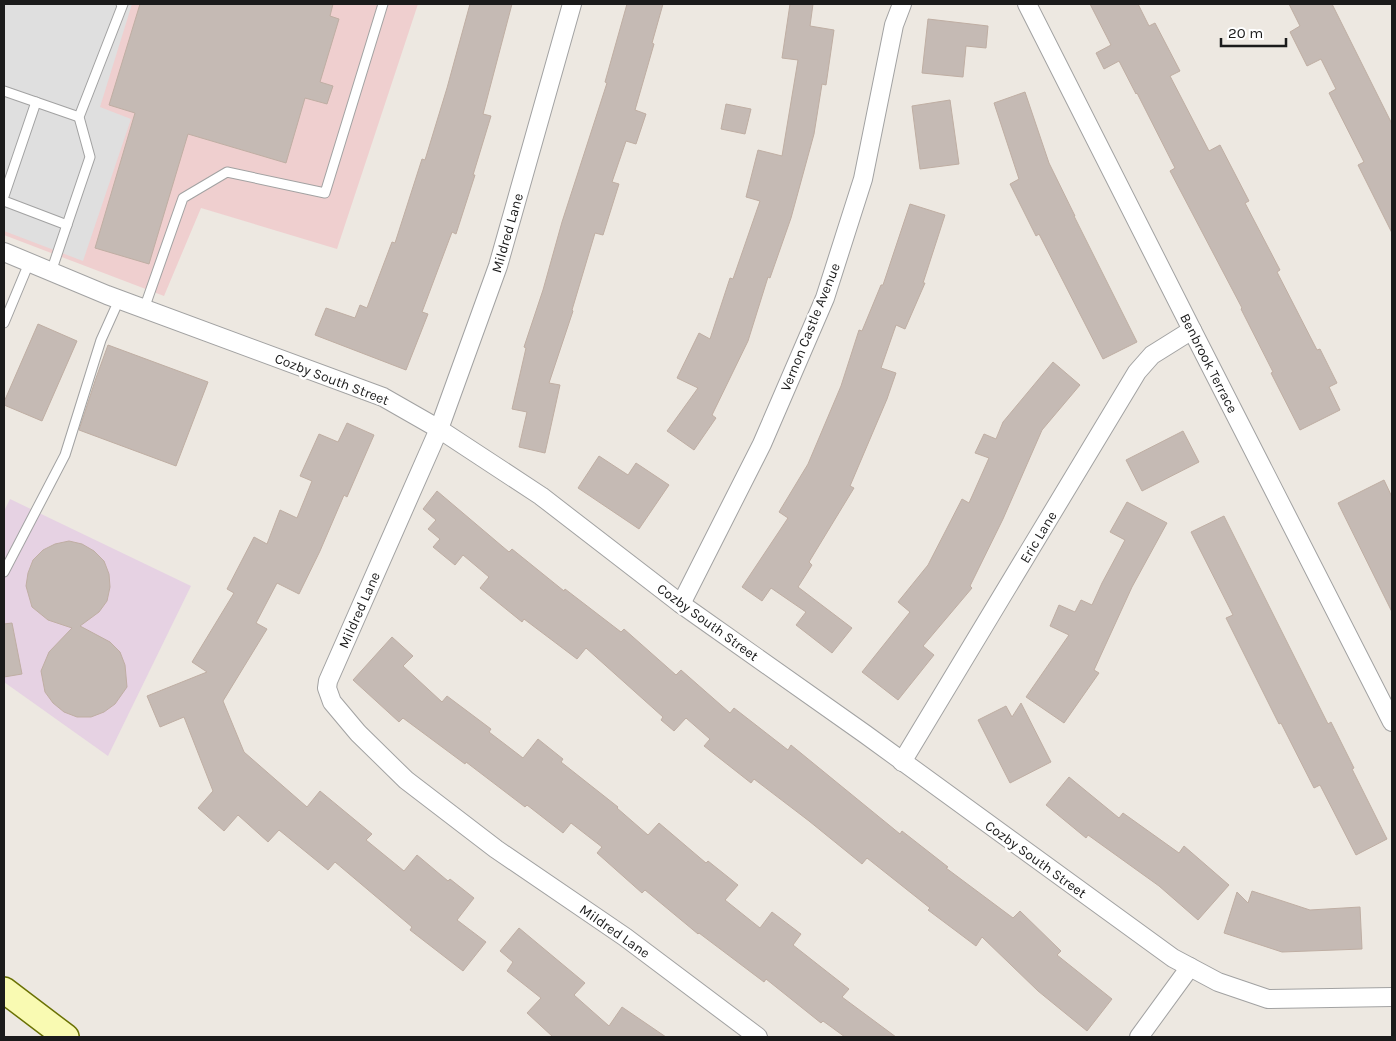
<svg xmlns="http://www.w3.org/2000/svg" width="1396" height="1041" viewBox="0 0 1396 1041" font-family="Karla,sans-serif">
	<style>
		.commercial { fill: #efcfcf }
		.industrial { fill: #e6d2e3 }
		.parking { fill: #dfdfdf }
		.building { fill: #c5bab4; stroke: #bfaea3 }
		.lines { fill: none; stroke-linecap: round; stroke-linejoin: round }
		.service-casing { stroke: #a2a2a2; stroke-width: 11 }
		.minor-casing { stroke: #a2a2a2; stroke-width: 20 }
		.secondary-casing { stroke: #6a7103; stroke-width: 28 }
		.service { stroke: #fff; stroke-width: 9 }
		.minor { stroke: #fff; stroke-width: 18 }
		.secondary { stroke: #f9fab2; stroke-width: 25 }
		.labels { text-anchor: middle; stroke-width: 5; stroke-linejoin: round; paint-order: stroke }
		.street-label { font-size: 14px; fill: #1b1b1b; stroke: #fff }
	</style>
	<rect width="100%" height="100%" fill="#ede8e1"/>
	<polygon class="commercial" points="4,4 418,4 337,249 201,208 164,296 4,235"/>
	<polygon class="industrial" points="10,499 191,586 108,756 4,682 4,511"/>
	<polygon class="parking" points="4,4 132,4 100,107 131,119 83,261 4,231"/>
	<g class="building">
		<polygon points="140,4 333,4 330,16 339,19 320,82 333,86 327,104 305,98 286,163 188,134 149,264 95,248 135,113 109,105"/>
		<polygon points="470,4 512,4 483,114 491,116 473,175 475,175 456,234 452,232 422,312 428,314 406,370 315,335 326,308 355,318 360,305 367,308 392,242 395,243 422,159 425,160 447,88"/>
		<polygon points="627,4 663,4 652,43 654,44 635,110 646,114 636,144 626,141 612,182 619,184 603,235 595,233 572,310 573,311 549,383 560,385 545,453 519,447 527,412 512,409 526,348 524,347 543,290 562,222 607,83 605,82"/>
		<polygon points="790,4 813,4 810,26 834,30 826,85 822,84 814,134 791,218 770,278 768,277 748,341 712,415 716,418 694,450 667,431 698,388 677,378 699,333 710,339 730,278 733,279 760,201 746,197 758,150 782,156 798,60 782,58"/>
		<polygon points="1090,4 1138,4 1149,26 1155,23 1180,71 1170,76 1209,151 1220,145 1249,201 1245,203 1280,270 1277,272 1317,350 1320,349 1337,383 1329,387 1340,410 1300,430 1271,373 1273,372 1241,309 1242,308 1170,171 1175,168 1137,93 1136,94 1119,61 1104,69 1096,53 1111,45"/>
		<polygon points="1289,4 1332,4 1392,124 1392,233 1358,165 1364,162 1329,93 1336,89 1321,59 1307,66 1290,32 1300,26"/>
		<polygon points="928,19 988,26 986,48 966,46 963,77 922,73"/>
		<polygon points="1025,92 1049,163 1075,216 1074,216 1137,342 1103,359 1039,234 1036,236 1010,184 1019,179 994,103"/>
		<polygon points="950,100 959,164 920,169 912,106"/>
		<polygon points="726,104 751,109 745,134 721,129"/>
		<polygon points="910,204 945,215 923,283 925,283 905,329 896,325 881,368 896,373 887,399 850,486 854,488 809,562 812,565 798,587 852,628 832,653 796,625 806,612 771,588 762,601 742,587 788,518 779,512 808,464 841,386 859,330 862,331 881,285 883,285"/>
		<polygon points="38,324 77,341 42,421 4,405 4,402"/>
		<polygon points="108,345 208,382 176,466 79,430 96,378"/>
		<polygon points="1053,362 1080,385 1042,430 1003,519 970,586 972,588 923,646 934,655 898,700 862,672 910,612 898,602 928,565 962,499 969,503 989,458 975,453 984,434 996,439 1003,422"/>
		<polygon points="347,423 374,435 347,497 344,495 320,551 299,594 277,583 256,623 267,629 223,701 244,752 307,807 320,791 372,834 366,840 404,871 417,855 448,881 450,879 474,898 457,920 486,942 463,971 410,930 412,927 335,862 328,870 279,830 268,842 238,815 224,831 198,808 213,791 184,717 160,727 147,696 207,672 192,662 234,593 227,589 254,537 267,544 280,510 297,518 312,481 300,476 319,434 338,442"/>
		<polygon points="1183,431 1199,462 1142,491 1126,460"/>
		<polygon points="599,456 628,475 636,463 669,485 639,529 578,488"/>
		<polygon points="1384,480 1392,497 1392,612 1338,503"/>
		<polygon points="437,491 509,552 512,549 564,591 565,589 621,632 624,629 676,675 681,670 730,713 734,708 788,750 791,745 900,834 902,831 948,867 946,868 1013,918 1020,911 1061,951 1057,955 1112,999 1087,1031 1038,991 982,937 976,946 928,910 930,908 867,858 862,864 809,821 754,779 751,783 704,746 710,739 686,718 674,731 661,720 663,717 586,648 577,659 524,619 522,622 480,588 489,577 463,555 455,565 433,547 440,539 428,529 436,520 423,509"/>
		<polygon points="1127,502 1167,523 1132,587 1094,670 1099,673 1064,723 1026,697 1069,635 1050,626 1059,605 1075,612 1081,600 1092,605 1102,583 1125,540 1110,532"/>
		<polygon points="1224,516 1328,724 1331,722 1354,768 1352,769 1387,839 1356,855 1320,785 1314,788 1281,723 1279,724 1226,618 1233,615 1191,532"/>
		<polygon points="69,541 82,544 94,551 104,561 109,574 110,587 107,601 99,612 80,626 110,642 120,652 125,665 127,687 115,704 104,712 91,717 77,717 64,712 53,703 45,692 41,671 49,652 72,628 48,620 32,607 26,586 28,573 33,560 43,550 55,544"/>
		<polygon points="12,623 22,674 4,677 4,624"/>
		<polygon points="392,637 413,656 403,666 442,702 447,696 491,729 489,732 523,758 538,739 563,759 561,762 618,807 617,808 648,835 659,823 706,863 708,861 738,885 725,900 760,928 772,912 801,934 793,945 849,989 842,997 896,1037 845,1037 823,1021 821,1023 766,979 764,982 699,933 698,934 645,890 642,893 597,853 602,847 571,823 563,833 527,805 525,807 466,762 465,764 403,718 399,722 353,680"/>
		<polygon points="1021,703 1051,762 1010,783 978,720 1006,706 1012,717"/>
		<polygon points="1069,777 1119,818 1123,813 1179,853 1184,846 1229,885 1198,920 1159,886 1088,835 1086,838 1046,805"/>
		<polygon points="1252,891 1310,910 1360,907 1362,949 1282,952 1224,933 1237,892 1248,903"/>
		<polygon points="519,928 585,983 574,995 609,1026 622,1007 666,1037 553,1037 527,1013 541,998 507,971 513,962 500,951"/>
	</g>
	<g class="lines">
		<defs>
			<g id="service">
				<polyline points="4,91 79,117"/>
				<polyline points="4,196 36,102"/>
				<polyline points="4,201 67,225"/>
				<polyline points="51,272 90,157 79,117 123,4 121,4"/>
				<polyline points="144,309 183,198 227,172 325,193 383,4"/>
				<polyline points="4,323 29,263"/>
				<polyline points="4,572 65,455 101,340 119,300"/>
			</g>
			<g id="minor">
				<polyline points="572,4 498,266 439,429 328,681 327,688 332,702 358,733 406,780 496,849 625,937 758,1037"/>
				<polyline points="1027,4 1192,330 1392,722"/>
				<polyline points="4,252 107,295 383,397 439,429 541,496 681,604 865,734 1173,958 1218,982 1268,999 1392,997"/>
				<polyline points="681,604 762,444 825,298 863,179 894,25 902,4"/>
				<polyline points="902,762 1137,372 1152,355 1192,330"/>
				<polyline points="1139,1037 1190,967"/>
			</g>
			<polyline id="secondary" points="4,990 66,1037"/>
		</defs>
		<use href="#service" class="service-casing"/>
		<use href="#minor" class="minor-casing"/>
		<use href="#secondary" class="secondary-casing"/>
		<use href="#service" class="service"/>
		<use href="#minor" class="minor"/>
		<use href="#secondary" class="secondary"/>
	</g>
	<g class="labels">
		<g class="street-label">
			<text transform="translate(507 233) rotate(-74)" y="5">Mildred Lane</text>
			<text transform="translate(810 327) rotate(-68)" y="5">Vernon Castle Avenue</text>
			<text transform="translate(1209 363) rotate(63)" y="5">Benbrook Terrace</text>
			<text transform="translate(332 379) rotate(21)" y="5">Cozby South Street</text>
			<text transform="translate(1038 537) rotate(-59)" y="5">Eric Lane</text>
			<text transform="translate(359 610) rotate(-66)" y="5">Mildred Lane</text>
			<text transform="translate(708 622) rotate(36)" y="5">Cozby South Street</text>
			<text transform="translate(1036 859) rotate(36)" y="5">Cozby South Street</text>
			<text transform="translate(615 931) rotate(35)" y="5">Mildred Lane</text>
		</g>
	</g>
	<rect width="1396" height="1041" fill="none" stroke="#1b1b1b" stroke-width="10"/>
	<path d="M1221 38v8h65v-8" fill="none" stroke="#1b1b1b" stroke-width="2.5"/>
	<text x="1228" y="38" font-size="15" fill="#1b1b1b" stroke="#ffffff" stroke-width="4" paint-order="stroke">20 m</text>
</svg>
